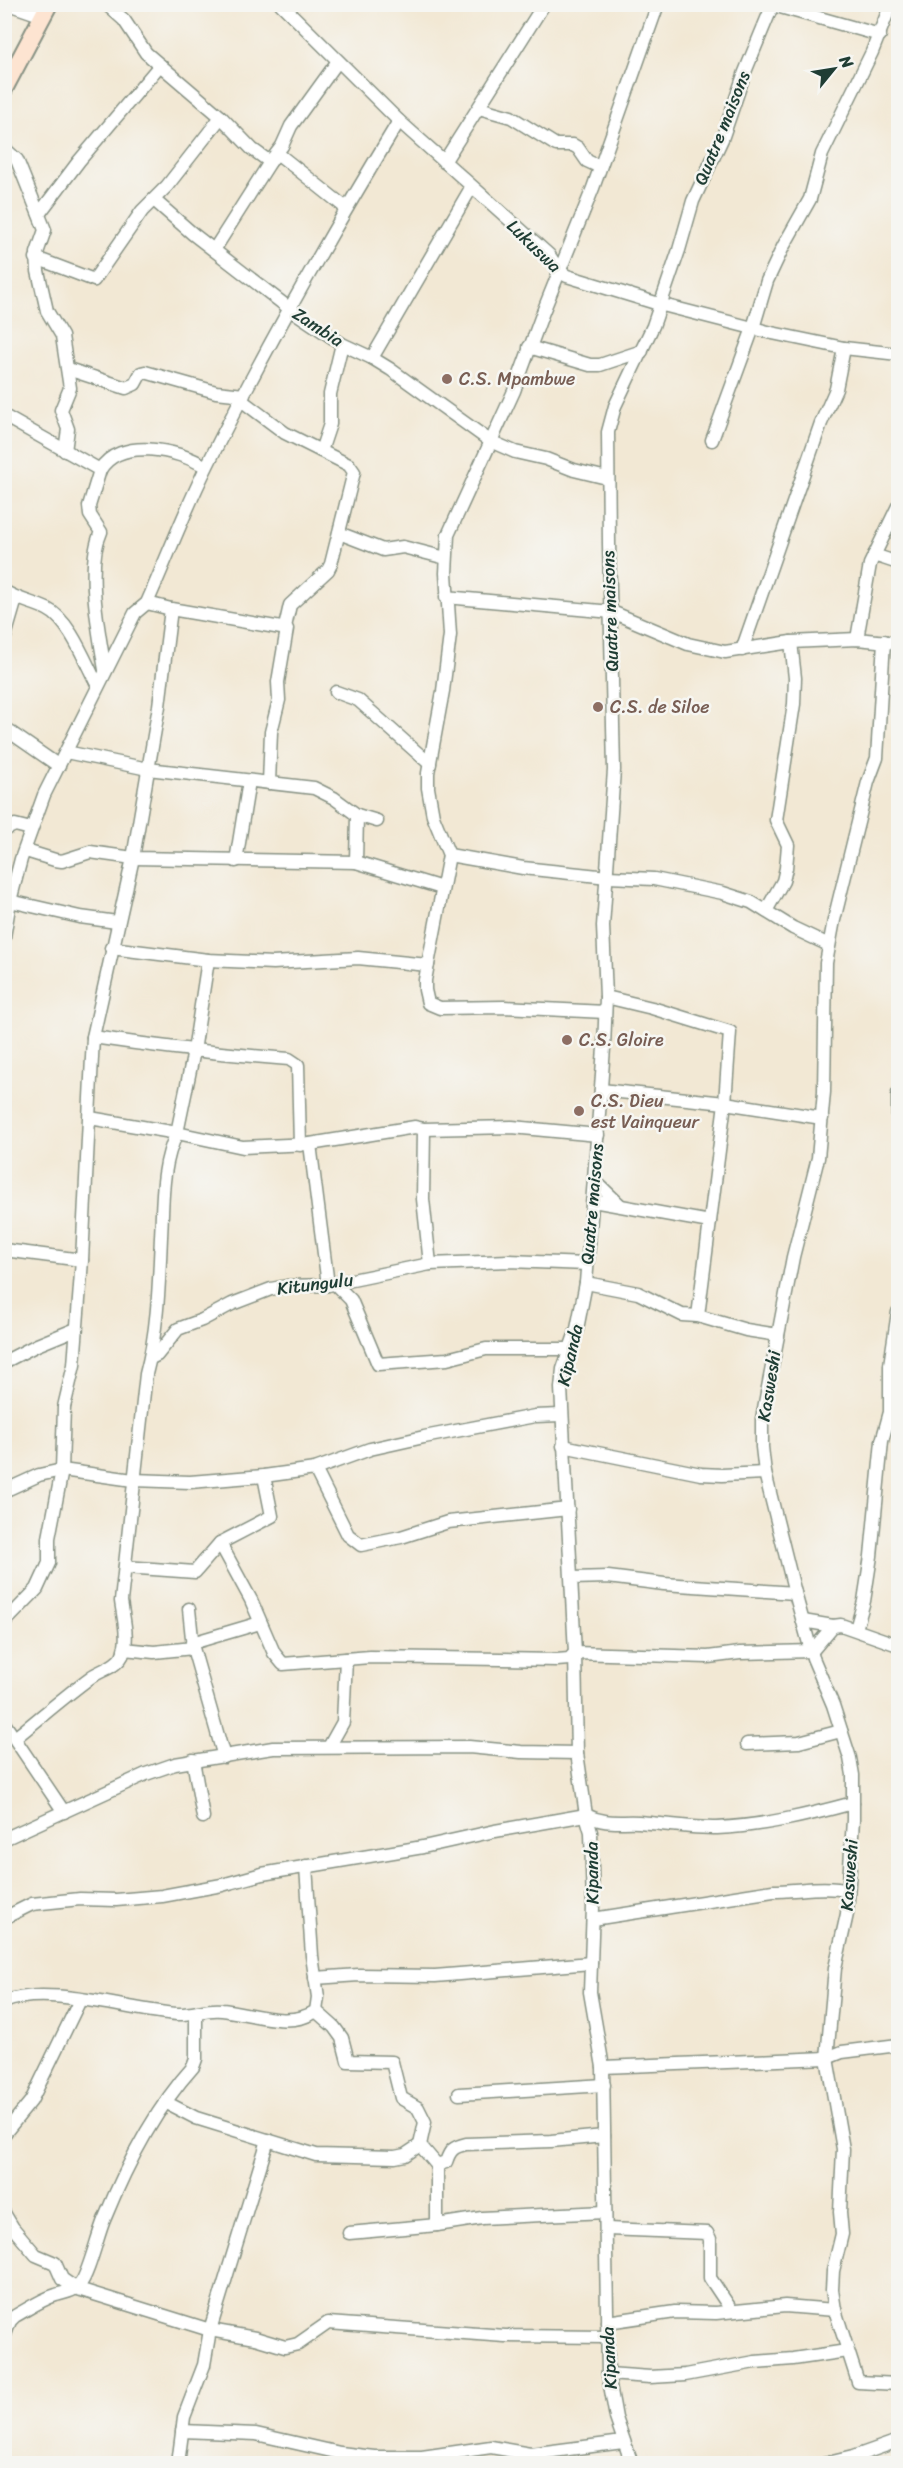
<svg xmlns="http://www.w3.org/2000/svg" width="903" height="2468" viewBox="0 0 903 2468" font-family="Sriracha,sans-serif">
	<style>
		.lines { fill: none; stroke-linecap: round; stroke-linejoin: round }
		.street-casing { stroke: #889284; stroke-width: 15 }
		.secondary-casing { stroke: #889284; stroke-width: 20 }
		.street { stroke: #fff; stroke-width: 12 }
		.secondary { stroke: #fde4d1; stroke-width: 16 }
		.education-dot { fill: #8d6e63; stroke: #f6f6f2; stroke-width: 2 }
		.labels { text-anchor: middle; stroke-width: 5; stroke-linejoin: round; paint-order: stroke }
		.street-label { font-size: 18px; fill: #1f3d34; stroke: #f6f6f2 }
		.education-label { font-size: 18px; fill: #785e54; stroke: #f6f6f2; text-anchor: start }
	</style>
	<rect width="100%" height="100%" fill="#f6f6f2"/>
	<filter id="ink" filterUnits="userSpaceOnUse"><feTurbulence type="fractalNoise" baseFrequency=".0167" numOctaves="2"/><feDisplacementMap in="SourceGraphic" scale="12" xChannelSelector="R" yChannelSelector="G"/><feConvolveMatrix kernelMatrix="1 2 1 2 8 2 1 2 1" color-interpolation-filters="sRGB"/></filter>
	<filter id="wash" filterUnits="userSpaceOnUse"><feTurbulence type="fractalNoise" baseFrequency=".008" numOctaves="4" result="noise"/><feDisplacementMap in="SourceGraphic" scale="24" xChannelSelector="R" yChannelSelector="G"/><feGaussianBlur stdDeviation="1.35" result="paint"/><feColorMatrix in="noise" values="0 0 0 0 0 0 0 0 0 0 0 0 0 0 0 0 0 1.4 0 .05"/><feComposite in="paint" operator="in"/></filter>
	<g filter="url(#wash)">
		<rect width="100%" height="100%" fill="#f2e8d4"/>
	</g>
	<g filter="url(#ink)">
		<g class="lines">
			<defs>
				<g id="street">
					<polyline points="8,4 43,16"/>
					<polyline points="106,4 124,20 146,53 160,65"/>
					<polyline points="281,4 399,121 549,255 560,272 567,276 659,304 772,333 844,348 898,354"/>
					<polyline points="773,5 880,35"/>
					<polyline points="479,108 511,117 556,145 573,145 578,148 587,161 600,167"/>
					<polyline points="4,148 17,160 45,230 37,253 38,271 47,311 62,336 70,388 61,410 68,429 65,451"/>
					<polyline points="277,153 346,208"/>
					<polyline points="444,162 544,4"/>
					<polyline points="154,200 193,234 290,309 342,344 372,358 390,369 490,441 515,452 546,459 574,470 607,478"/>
					<polyline points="39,214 79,161 160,65 221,117 252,149 270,162 282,146 291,126 338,61"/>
					<polyline points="214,250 270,162"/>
					<polyline points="36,258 94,280 142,211 167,186 221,117"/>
					<polyline points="529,347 590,365 600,365 642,351"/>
					<polyline points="372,358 471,188"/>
					<polyline points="68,369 126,388 135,384 141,373 145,372 216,392 244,395"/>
					<polyline points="241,400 285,433 349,465 354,472 331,564 328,570 290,605 285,627"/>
					<path d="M 4,416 L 100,470 L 89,506 L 90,515 L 101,532 C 85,567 99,632 105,670"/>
					<polyline points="712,440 753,328 767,281 783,247 810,199 822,154 872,52 891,4"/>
					<polyline points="321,451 330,424 330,394 342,344"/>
					<path d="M 100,470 C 119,437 178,449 206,467"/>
					<polyline points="339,533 383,550 403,547 446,558"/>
					<polyline points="874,555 898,563"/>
					<path d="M 4,591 C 18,600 32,602 47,609 C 70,620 86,664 98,686"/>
					<polyline points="446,597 612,612 688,644 725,652 791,642 857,639 898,643"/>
					<polyline points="171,609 287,629 278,682 279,700 271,732 269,783"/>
					<polyline points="857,639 870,564 898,506"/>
					<polyline points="4,640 16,599"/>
					<polyline points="884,641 877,758 868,782 834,920 826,963 824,1092 818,1158 793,1257 762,1419 762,1447 765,1473 795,1593 813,1658 833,1705 850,1758 853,1775 853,1820 847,1914 835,1968 827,2058 843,2149 840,2212 842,2234 833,2271 832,2290 835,2310 858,2382 898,2384"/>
					<polyline points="742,650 821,423 836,389 844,348"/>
					<polyline points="336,692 358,700 430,764"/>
					<polyline points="4,728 59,766"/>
					<polyline points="66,752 148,769 314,788 334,798 357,815 377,821"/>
					<polyline points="4,830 15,825 31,829"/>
					<polyline points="26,851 55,860 62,861 90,852 133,858 356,862 442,888"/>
					<polyline points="449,855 523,868 608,877 654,879 723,893 751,902 793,928 829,945"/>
					<polyline points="236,861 249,781"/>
					<polyline points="356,862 357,815"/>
					<polyline points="10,901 80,917 117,922"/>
					<polyline points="766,911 783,881 786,868 788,845 776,820 794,704 795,678 791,642"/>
					<path d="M 4,937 L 10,901 L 21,859 L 44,795 L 135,613 L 147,603 C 167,558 185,510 207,466 C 265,348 331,233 399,121"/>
					<polyline points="111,948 208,960 273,963 358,958 428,965"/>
					<polyline points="606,997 652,1008 730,1032 725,1103 698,1316"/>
					<polyline points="605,1012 504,1007 440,1008 428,1003 425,990 425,980 449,855 433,816 428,788 428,773 443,691 450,635 446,573 448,535 514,391 543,312 593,188 658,4"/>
					<path d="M 93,1037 C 159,1047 223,1054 289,1059 L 298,1065 L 300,1145"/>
					<polyline points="601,1090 725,1103 822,1118"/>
					<polyline points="898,1093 898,1116"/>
					<polyline points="90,1118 177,1133 243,1147 310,1144 415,1127 424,1129 512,1127 598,1135"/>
					<polyline points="424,1129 423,1199 430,1264"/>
					<polyline points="310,1144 328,1285"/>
					<polyline points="595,1181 620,1205"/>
					<polyline points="593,1201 710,1222"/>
					<polyline points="4,1250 82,1260"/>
					<polyline points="586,1283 638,1293 682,1315 698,1316 746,1330 778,1335"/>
					<polyline points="335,1284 351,1300 378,1364 447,1359 486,1349 571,1349"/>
					<polyline points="151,1358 157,1355 178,1329 202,1320 232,1304 271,1289 287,1286 328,1285 430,1264 509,1261 587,1264"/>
					<polyline points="4,1362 37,1345 76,1329"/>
					<polyline points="563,1446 701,1474 722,1475 765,1473"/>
					<polyline points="315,1469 348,1535 361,1545 401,1537 448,1522 568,1509"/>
					<polyline points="4,1491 39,1475 62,1470 133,1480 190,1482 264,1476 315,1469 370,1449 424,1437 535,1416 561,1415"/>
					<polyline points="220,1543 251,1600 274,1653 283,1664 370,1657 557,1660 569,1659 575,1653 708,1657 740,1653 812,1651 833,1626 841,1625 898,1645"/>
					<polyline points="125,1567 195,1572 220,1543 272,1516 264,1476"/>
					<polyline points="572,1578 608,1577 664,1584 795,1593"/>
					<polyline points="189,1609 193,1648 224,1757"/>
					<polyline points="803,1621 833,1626"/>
					<polyline points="4,1623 37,1589 49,1563 49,1538 62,1470 64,1407 74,1365 82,1260 93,1037 133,858 159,706 171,609 147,603"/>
					<polyline points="856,1629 864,1601 871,1556 882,1441 890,1412 890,1365 898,1312"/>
					<polyline points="192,1643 260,1623"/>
					<polyline points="124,1649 154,1652 193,1648"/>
					<polyline points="4,1723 64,1812"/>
					<path d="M 15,1738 C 40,1718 65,1696 91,1677 C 101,1670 116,1667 122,1656 C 130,1641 123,1617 121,1601 L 146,1374 C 158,1330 159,1283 161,1237 C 163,1202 161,1165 177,1133 L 194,1051 L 208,960"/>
					<polyline points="747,1744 799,1742 841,1731"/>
					<polyline points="329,1747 343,1722 346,1659"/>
					<polyline points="193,1760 203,1817"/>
					<polyline points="4,1839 146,1774 175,1764 273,1748 469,1747 521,1752 577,1753"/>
					<path d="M 4,1918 L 32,1904 L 80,1899 L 116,1900 L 162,1896 L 222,1885 L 262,1874 L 423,1847 L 495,1831 L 586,1815 C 606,1825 619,1821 639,1822 C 665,1824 692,1828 717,1828 C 763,1826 809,1815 853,1803"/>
					<path d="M 593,1919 L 773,1891 C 797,1891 826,1885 848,1891"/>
					<polyline points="315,1978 359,1975 435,1976 591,1963"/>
					<path d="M 4,2002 C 47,1984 130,2011 177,2014 C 192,2015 207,2008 222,2010 C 251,2013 290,2029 316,2011 L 318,1997 L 312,1956 L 306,1866"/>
					<polyline points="316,2011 334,2027 342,2038 348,2061 392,2062 401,2098 418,2108 425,2122 420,2145 437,2165 437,2225"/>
					<polyline points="603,2067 827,2058 842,2052 898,2045"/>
					<polyline points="459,2094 604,2085"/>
					<polyline points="167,2103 196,2118 316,2155 395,2157 405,2155 420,2145"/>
					<polyline points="4,2134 31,2101 80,2000"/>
					<path d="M 437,2165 L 446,2162 C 450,2150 453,2147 466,2144 L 551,2141 L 604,2136"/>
					<polyline points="4,2213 13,2228 36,2255 55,2263 62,2279 75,2288 210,2330 255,2338 285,2347 298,2344 328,2323 505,2336 607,2337"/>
					<polyline points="607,2229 707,2233 710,2239 710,2278 732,2311"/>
					<polyline points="349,2233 437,2225 482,2218 605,2212"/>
					<polyline points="607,2322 675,2312 716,2313 785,2306 835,2310"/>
					<path d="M 4,2337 L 10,2321 L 15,2316 C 28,2309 42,2299 56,2295 C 65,2292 73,2292 80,2284 C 88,2276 98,2234 104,2220 C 126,2166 154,2110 193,2067 L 196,2059 L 196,2014"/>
					<polyline points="608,2374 650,2377 685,2375 755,2362 793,2359 847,2351"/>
					<polyline points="182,2431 256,2434 340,2453 374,2457 422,2457 491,2447 530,2454 623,2442"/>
					<polyline points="178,2464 184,2417 204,2365 210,2330 268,2140"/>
					<polyline points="632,2464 616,2418 608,2374 603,2067 590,1992 593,1907 591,1832 586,1815 577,1753 575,1653 561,1388 563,1369 577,1329 586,1283 604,1048 606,997 603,926 614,770 609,544 608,432 615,406 653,326 679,250 693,201 722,139 745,72 773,4"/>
					<polyline points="824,2464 853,2457 898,2441"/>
				</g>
				<polyline id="secondary" points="4,89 49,4"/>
			</defs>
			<use href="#street" class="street-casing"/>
			<use href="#secondary" class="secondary-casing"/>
			<use href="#street" class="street"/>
			<use href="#secondary" class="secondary"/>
		</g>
	</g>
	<g class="education-dot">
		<circle cx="447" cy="379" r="6"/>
		<circle cx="598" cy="707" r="6"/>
		<circle cx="567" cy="1040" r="6"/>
		<circle cx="579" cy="1111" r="6"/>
	</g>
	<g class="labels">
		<g class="street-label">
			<text transform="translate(722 128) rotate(-68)" y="6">Quatre maisons</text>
			<text transform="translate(534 246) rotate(44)" y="6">Lukuswa</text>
			<text transform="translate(318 327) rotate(33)" y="6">Zambia</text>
			<text transform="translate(610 611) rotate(-92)" y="6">Quatre maisons</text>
			<text transform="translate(592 1204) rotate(-85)" y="6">Quatre maisons</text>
			<text transform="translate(315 1284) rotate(-7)" y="6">Kitungulu</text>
			<text transform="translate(570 1355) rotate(-77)" y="6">Kipanda</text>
			<text transform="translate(769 1386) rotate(-81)" y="6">Kasweshi</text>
			<text transform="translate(592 1873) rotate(-91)" y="6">Kipanda</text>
			<text transform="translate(849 1875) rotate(-86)" y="6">Kasweshi</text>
			<text transform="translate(609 2358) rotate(-93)" y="6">Kipanda</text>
		</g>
		<g class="education-label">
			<text x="459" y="385">C.S. Mpambwe</text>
			<text x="610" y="713">C.S. de Siloe</text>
			<text x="579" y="1046">C.S. Gloire</text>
			<text x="591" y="1107">C.S. Dieu<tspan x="591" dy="21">est Vainqueur</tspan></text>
		</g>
	</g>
	<rect width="903" height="2468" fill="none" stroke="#f6f6f2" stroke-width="24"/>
	<g transform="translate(834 69) rotate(60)" stroke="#f6f6f2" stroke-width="4.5" paint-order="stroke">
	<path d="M0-4.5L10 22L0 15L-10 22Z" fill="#1f3d34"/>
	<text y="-9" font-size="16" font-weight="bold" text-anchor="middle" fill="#1f3d34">N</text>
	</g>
</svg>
